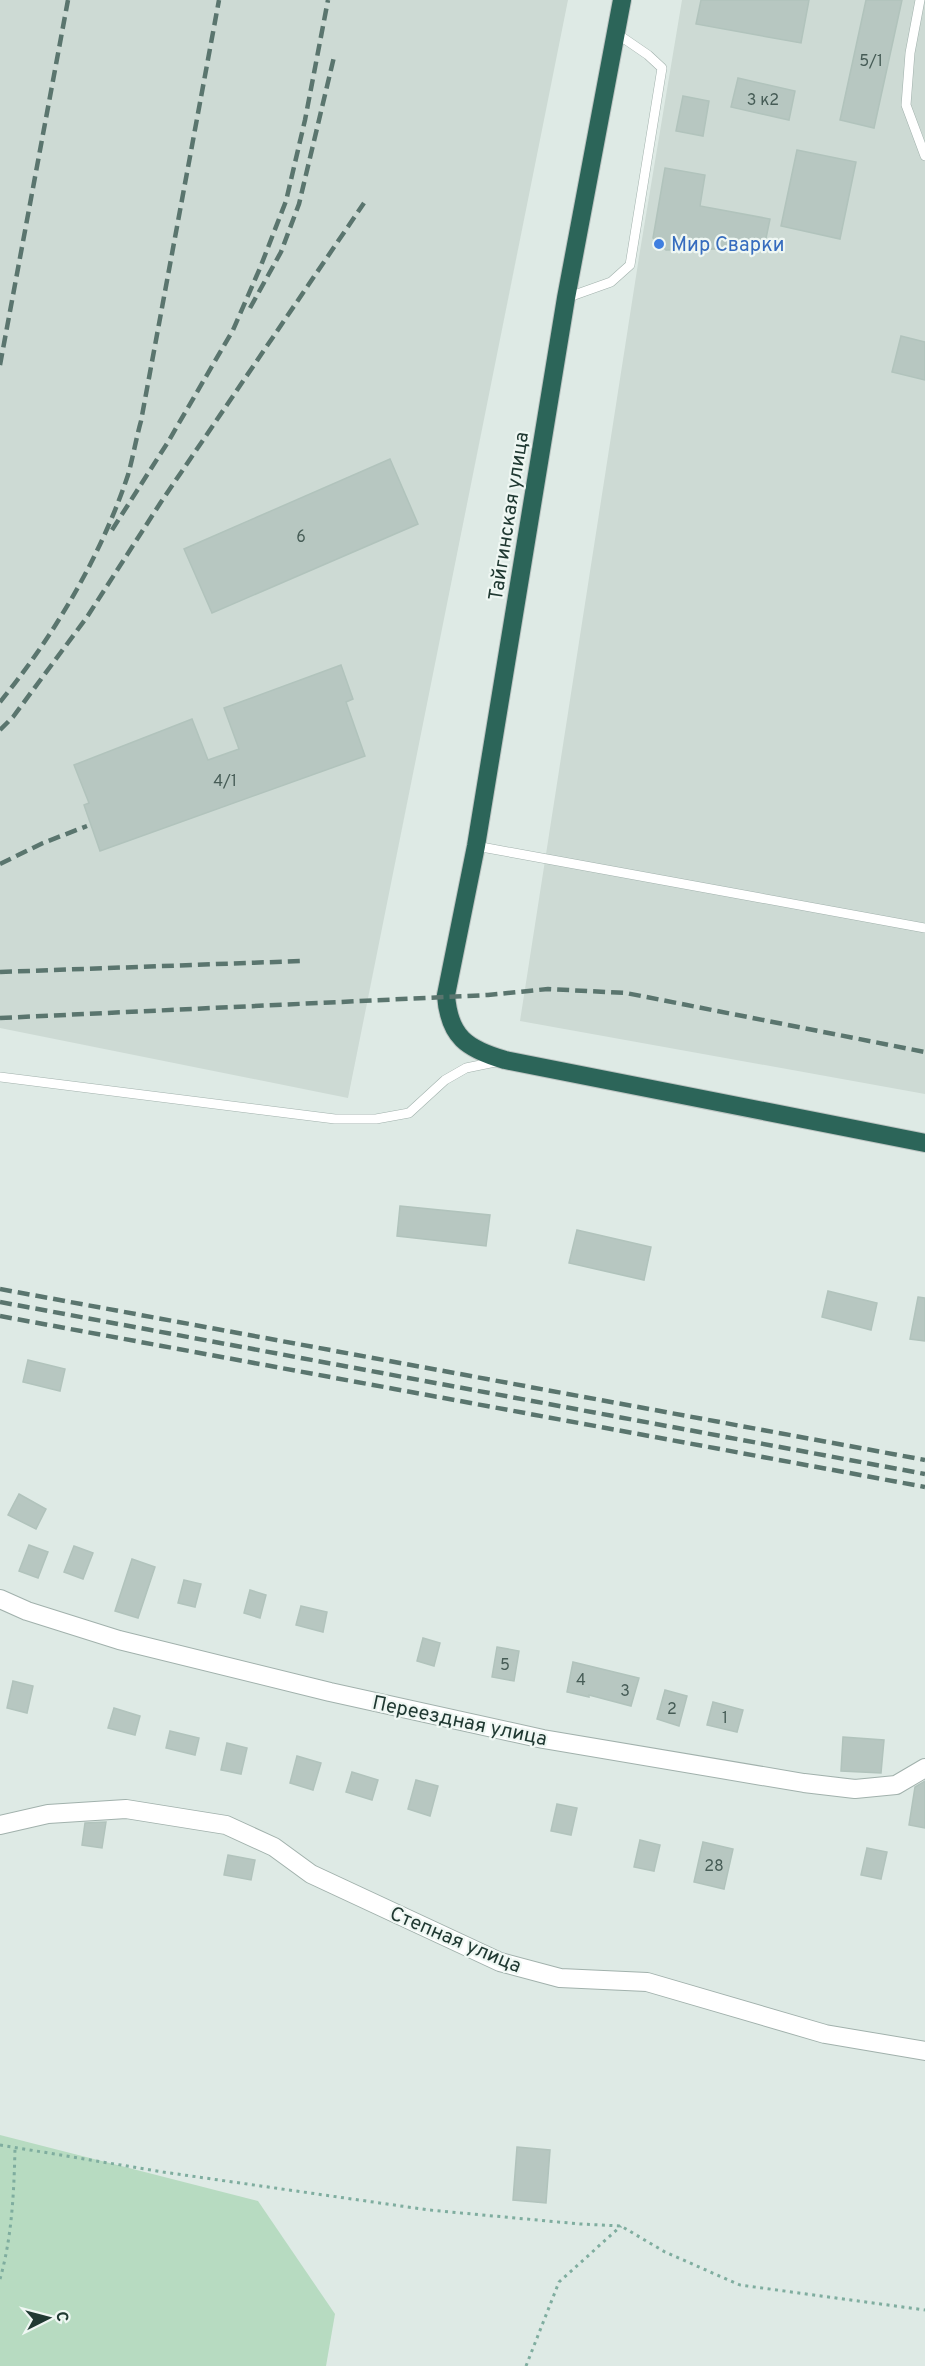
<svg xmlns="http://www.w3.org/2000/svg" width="925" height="2366" viewBox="0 0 925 2366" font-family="Overpass,sans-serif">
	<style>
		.built { fill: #cddad4 }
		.green { fill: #b7dbc1 }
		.building { fill: #b7c7c1; stroke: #b1c3bc; stroke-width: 1.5 }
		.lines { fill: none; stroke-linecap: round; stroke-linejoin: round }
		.lane-casing { stroke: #a1b1ac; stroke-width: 10 }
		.street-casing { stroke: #a1b1ac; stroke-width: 20 }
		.highway-casing { stroke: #bcc4c2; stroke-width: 20 }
		.path { stroke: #7fad9f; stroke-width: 3; stroke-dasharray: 3 4.5; stroke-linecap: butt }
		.lane { stroke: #fff; stroke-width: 9 }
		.street { stroke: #fff; stroke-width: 18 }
		.highway { stroke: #2c6559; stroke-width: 18 }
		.rail { stroke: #5a756e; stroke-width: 4.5; stroke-dasharray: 12 6; stroke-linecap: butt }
		.shop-dot { fill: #3f7fe0; stroke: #eff7f3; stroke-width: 2 }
		.labels { text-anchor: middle; stroke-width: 4.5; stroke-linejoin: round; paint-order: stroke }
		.number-label { font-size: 16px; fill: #465c56 }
		.shop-label { font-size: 20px; fill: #366cbe; stroke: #eff7f3; text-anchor: start }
		.street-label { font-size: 20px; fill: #203932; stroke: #eff7f3 }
	</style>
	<rect width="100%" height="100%" fill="#deeae5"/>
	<g class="built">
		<polygon points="0,0 568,0 348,1098 0,1028"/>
		<polygon points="682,0 925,0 925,1094 520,1021 639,257"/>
	</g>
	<polygon class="green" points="0,2135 258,2201 335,2314 326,2366 0,2366"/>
	<g class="building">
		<polygon points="701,0 809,0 801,43 696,24"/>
		<polygon points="866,0 902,0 874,128 840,120"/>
		<polygon points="738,78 795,91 789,120 731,107"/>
		<polygon points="683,96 709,101 703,136 676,131"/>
		<polygon points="797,150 856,162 840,239 781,226"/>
		<polygon points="665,168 705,175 700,206 770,219 764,248 666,250 653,238"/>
		<polygon points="901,336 925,342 925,380 892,372"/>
		<polygon points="390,459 418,524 212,613 184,549"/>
		<polygon points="341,665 353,699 346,702 365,756 100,851 84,805 89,803 74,765 192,719 208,760 239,749 224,708"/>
		<polygon points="400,1206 490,1215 486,1246 397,1236"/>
		<polygon points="577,1230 651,1247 644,1280 569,1263"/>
		<polygon points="828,1291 877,1303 871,1330 822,1317"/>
		<polygon points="918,1297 925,1298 925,1341 910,1339"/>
		<polygon points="28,1360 65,1369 60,1391 23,1382"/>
		<polygon points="19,1494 46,1509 36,1529 8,1515"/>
		<polygon points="29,1545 48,1552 38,1578 19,1571"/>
		<polygon points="74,1546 93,1553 83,1579 64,1572"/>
		<polygon points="132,1559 155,1567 138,1618 115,1611"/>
		<polygon points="184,1580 201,1584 195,1607 178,1603"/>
		<polygon points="250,1590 266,1595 260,1618 244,1613"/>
		<polygon points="301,1606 327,1612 323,1632 296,1625"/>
		<polygon points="423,1638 440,1643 434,1666 417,1661"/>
		<polygon points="497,1647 519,1651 514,1681 492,1677"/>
		<polygon points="573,1662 639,1678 631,1706 589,1695 589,1697 567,1692"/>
		<polygon points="13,1681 33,1686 27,1713 7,1708"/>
		<polygon points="665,1690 687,1696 679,1726 657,1719"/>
		<polygon points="713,1702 743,1710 737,1732 707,1725"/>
		<polygon points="114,1708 140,1716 135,1735 108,1728"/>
		<polygon points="170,1731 199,1738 195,1755 166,1748"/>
		<polygon points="843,1737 884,1740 881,1773 841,1771"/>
		<polygon points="227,1743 247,1748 241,1774 221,1770"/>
		<polygon points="297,1756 321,1763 313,1790 290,1783"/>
		<polygon points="352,1772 378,1780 372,1800 346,1792"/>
		<polygon points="416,1780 438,1786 430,1816 408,1809"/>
		<polygon points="925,1781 925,1828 909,1825 915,1787"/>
		<polygon points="557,1804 577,1808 571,1835 551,1831"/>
		<polygon points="106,1822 102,1848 82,1845 85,1823"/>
		<polygon points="640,1840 660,1845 654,1871 634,1867"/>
		<polygon points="703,1842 733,1849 724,1889 694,1882"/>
		<polygon points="867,1848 887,1852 881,1879 861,1875"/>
		<polygon points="228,1855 255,1860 251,1880 224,1875"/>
		<polygon points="517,2147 550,2150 546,2203 513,2200"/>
	</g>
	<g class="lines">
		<defs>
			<g id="lane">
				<polyline points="920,0 910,53 906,105 925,156"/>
				<polyline points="566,298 611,282 630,265 662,68 648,55 616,33"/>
				<polyline points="476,846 925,928"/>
				<polyline points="0,1077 335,1119 376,1119 409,1113 445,1080 466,1068 500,1061"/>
			</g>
			<g id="street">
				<polyline points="0,1599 27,1611 119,1640 330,1692 543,1739 804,1783 855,1789 896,1785 925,1768"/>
				<polyline points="0,1825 48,1814 126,1809 226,1825 274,1847 311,1874 500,1962 560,1978 647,1982 825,2034 925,2051"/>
			</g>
			<path id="highway" d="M 622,0 L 566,298 L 476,846 L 446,995 C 449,1037 467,1049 505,1060 L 925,1143"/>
		</defs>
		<use href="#lane" class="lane-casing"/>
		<use href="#street" class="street-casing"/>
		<use href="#highway" class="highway-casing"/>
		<g class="path">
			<polyline points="0,2145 163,2172 429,2210 580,2224 621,2226 665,2252 740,2285 925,2310"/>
			<path d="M 0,2279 C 12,2237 14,2192 15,2148"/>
			<polyline points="526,2366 559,2282 621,2226"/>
		</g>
		<use href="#lane" class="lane"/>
		<use href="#street" class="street"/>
		<use href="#highway" class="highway"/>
		<g class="rail">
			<polyline points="250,308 281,252 299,204 334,57"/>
			<polyline points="0,365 68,0"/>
			<polyline points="112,530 168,442 233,330 260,268 286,201 305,120 328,0"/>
			<path d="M 0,702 C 54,636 101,556 128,475 C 133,457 136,439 141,421 L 219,0"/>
			<polyline points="0,730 13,717 87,617 161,502 364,203"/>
			<polyline points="0,864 43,843 87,826"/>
			<polyline points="0,972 301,961"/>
			<polyline points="0,1018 488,995 548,989 626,993 925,1052"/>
			<polyline points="0,1289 925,1460"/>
			<polyline points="0,1302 925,1474"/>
			<path d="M 0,1316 C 308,1373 617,1430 925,1487"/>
		</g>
	</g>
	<circle class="shop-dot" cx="659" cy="244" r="6"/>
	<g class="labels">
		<g class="number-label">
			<text x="871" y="66">5/1</text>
			<text x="763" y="105">3 к2</text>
			<text x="301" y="542">6</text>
			<text x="225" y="786">4/1</text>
			<text x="505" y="1670">5</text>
			<text x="581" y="1685">4</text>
			<text x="625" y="1696">3</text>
			<text x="672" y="1714">2</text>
			<text x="725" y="1723">1</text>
			<text x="714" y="1871">28</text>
		</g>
		<g class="shop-label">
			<text x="671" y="251">Мир Сварки</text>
		</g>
		<g class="street-label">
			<text transform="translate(508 516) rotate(-81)" y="7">Тайгинская улица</text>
			<text transform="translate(460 1720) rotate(12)" y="7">Переездная улица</text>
			<text transform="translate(456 1939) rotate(23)" y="7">Степная улица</text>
		</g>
	</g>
	<g transform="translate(48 2318) rotate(84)" stroke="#eff7f3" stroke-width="4.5" paint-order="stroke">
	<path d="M0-4.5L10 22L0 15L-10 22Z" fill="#203932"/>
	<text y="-9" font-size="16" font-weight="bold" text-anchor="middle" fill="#203932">С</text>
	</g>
</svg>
